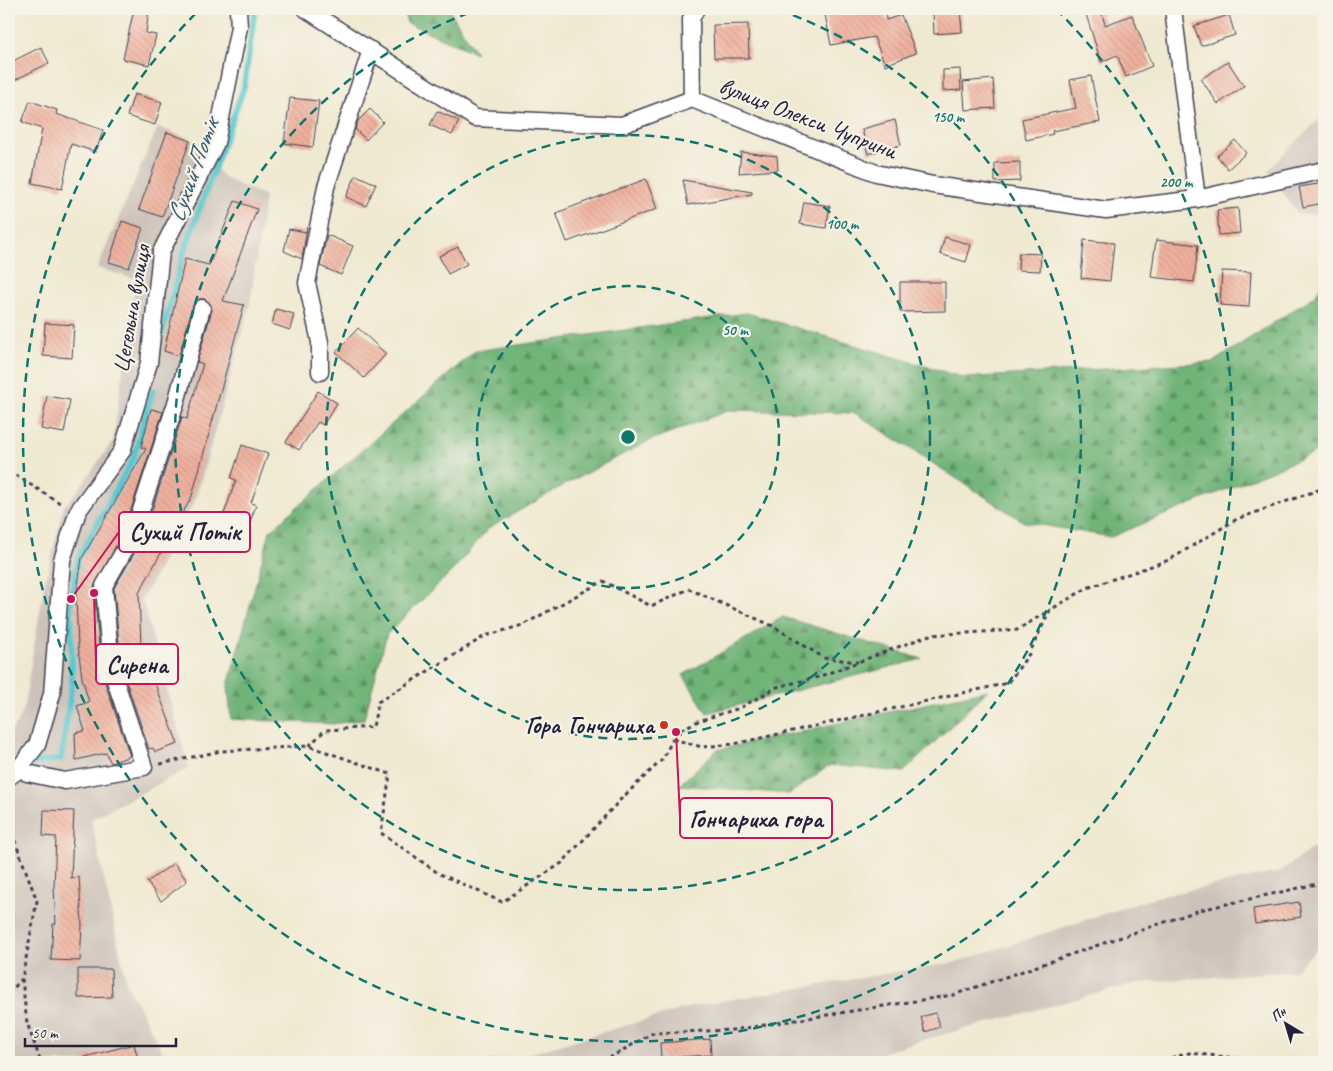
<svg xmlns="http://www.w3.org/2000/svg" width="1333" height="1071" viewBox="0 0 1333 1071" font-family="Caveat,sans-serif">
	<style>
		.industrial { fill: #cdc2b9 }
		.forest { fill: url(#forest-firs); stroke: #4a6b5a }
		.lines { fill: none; stroke-linecap: round; stroke-linejoin: round }
		.stream { stroke: #59c7cd; stroke-width: 6 }
		.building { fill: url(#building-back-hatch) }
		.minor-casing { stroke: #414052; stroke-width: 19 }
		.path { stroke: #414052; stroke-width: 3; stroke-dasharray: 4 4; stroke-linecap: butt }
		.minor { stroke: #fff; stroke-width: 16 }
		.ring { fill: none; stroke: #0f766e; stroke-width: 2.5; stroke-dasharray: 9 6 }
		.poi-dot { fill: #c8321e; stroke: #f7f3e8; stroke-width: 2 }
		.labels { text-anchor: middle; stroke-width: 4.5; stroke-linejoin: round; paint-order: stroke }
		.street-label { font-size: 24px; fill: #22223b; stroke: #f7f3e8 }
		.poi-label { font-size: 24px; font-weight: bold; fill: #22223b; stroke: #f7f3e8; text-anchor: end }
		.water-label { font-size: 25px; font-style: italic; fill: #355c6e; stroke: #f7f3e8 }
		.centre { fill: #0f766e; stroke: #f7f3e8; stroke-width: 2.5 }
		.ring-label { font-size: 15px; text-anchor: middle; font-weight: bold; fill: #0f766e; stroke: #f7f3e8; stroke-width: 4.5; stroke-linejoin: round; paint-order: stroke }
		.leader { fill: none; stroke: #c2185b; stroke-width: 2 }
		.callout-dot { fill: #c2185b; stroke: #f7f3e8; stroke-width: 2 }
		.callout { fill: #f7f3e8; stroke: #c2185b; stroke-width: 2 }
		.callout-label { font-size: 25px; text-anchor: middle; font-weight: bold; fill: #22223b }
	</style>
	<defs>
		<pattern id="forest-firs" width="22" height="20" patternUnits="userSpaceOnUse" patternTransform="scale(1.25)"><rect width="22" height="20" fill="#71b478"/><path d="M5 1l3.5 6h-7zM16 11l3.5 6h-7z" fill="#5c9264"/></pattern>
		<pattern id="building-back-hatch" width="6" height="6" patternUnits="userSpaceOnUse" patternTransform="scale(1.25)"><rect width="6" height="6" fill="#f0b19e"/><path d="M-1 5l2 2M0 0l6 6M5-1l2 2" fill="none" stroke="#ce9889"/></pattern>
	</defs>
	<rect width="100%" height="100%" fill="#f7f3e8"/>
	<filter id="ink" filterUnits="userSpaceOnUse"><feTurbulence type="fractalNoise" baseFrequency=".02" numOctaves="2"/><feDisplacementMap in="SourceGraphic" scale="10" xChannelSelector="R" yChannelSelector="G"/><feConvolveMatrix kernelMatrix="1 2 1 2 8 2 1 2 1" color-interpolation-filters="sRGB"/></filter>
	<filter id="wash" filterUnits="userSpaceOnUse"><feTurbulence type="fractalNoise" baseFrequency=".0096" numOctaves="4" result="noise"/><feDisplacementMap in="SourceGraphic" scale="20" xChannelSelector="R" yChannelSelector="G"/><feGaussianBlur stdDeviation="1.12" result="paint"/><feColorMatrix in="noise" values="0 0 0 0 0 0 0 0 0 0 0 0 0 0 0 0 0 1.4 0 .05"/><feComposite in="paint" operator="in"/></filter>
	<g filter="url(#wash)">
		<rect width="100%" height="100%" fill="#f0e9d1"/>
		<g class="industrial">
			<polygon points="1324,115 1324,214 1298,214 1268,171 1289,148"/>
			<polygon points="158,127 196,141 224,178 265,196 250,304 196,498 142,600 189,768 91,819 127,985 168,1062 9,1062 9,736 23,711 44,587 64,506 76,493 113,441 136,279 97,268"/>
			<polygon points="1324,840 1324,942 1294,971 1137,983 915,1042 855,1062 480,1062 525,1055 693,1006 957,962 1156,897 1279,872"/>
		</g>
		<g class="forest">
			<polygon points="403,9 449,9 476,53 407,23"/>
			<polygon points="1324,280 1324,446 1314,453 1111,537 1024,522 855,413 730,410 653,439 569,482 488,529 452,571 387,634 364,719 333,724 231,719 228,686 270,531 475,351 747,313 965,378 1213,362 1315,296"/>
			<polygon points="783,617 922,659 707,713 683,675"/>
			<polygon points="988,690 904,772 830,765 789,794 679,785 717,750"/>
		</g>
		<g class="lines">
			<g class="stream">
				<polyline points="159,344 184,252 244,87 255,9"/>
				<polyline points="27,768 32,763 61,759 72,684 71,599 78,559 133,459 153,390"/>
			</g>
		</g>
		<g id="blocks">
			<g class="building">
				<polygon points="134,9 149,9 146,33 156,35 149,65 123,59"/>
				<polygon points="824,9 885,9 886,20 901,15 916,53 885,65 874,37 831,45"/>
				<polygon points="960,9 962,32 934,34 933,12"/>
				<polygon points="1094,9 1101,9 1105,25 1132,15 1152,66 1126,77 1117,55 1101,62 1085,11"/>
				<polygon points="1229,15 1235,35 1201,46 1194,26"/>
				<polygon points="748,24 749,58 714,58 713,25"/>
				<polygon points="41,47 49,63 9,83 9,63"/>
				<polygon points="1228,62 1244,86 1218,104 1201,79"/>
				<polygon points="960,69 961,90 943,91 943,70"/>
				<polygon points="1091,76 1100,122 1052,131 1053,134 1026,140 1022,119 1076,108 1070,80"/>
				<polygon points="993,79 995,108 965,110 963,82"/>
				<polygon points="134,94 162,102 155,125 127,116"/>
				<polygon points="290,98 319,101 313,147 284,143"/>
				<polygon points="30,101 57,110 56,114 103,130 96,152 71,144 62,189 32,183 42,129 22,122"/>
				<polygon points="370,109 383,122 366,140 355,129 358,121"/>
				<polygon points="437,111 459,121 452,135 430,125"/>
				<polygon points="895,120 901,145 868,154 862,129"/>
				<polygon points="167,132 190,141 162,217 139,209"/>
				<polygon points="1235,140 1246,153 1228,169 1217,156"/>
				<polygon points="741,152 777,156 778,170 739,173"/>
				<polygon points="1020,162 1020,181 995,182 995,163"/>
				<polygon points="356,175 376,184 366,206 346,197"/>
				<polygon points="646,179 657,209 567,242 556,213"/>
				<polygon points="683,180 752,192 752,194 688,205"/>
				<polygon points="1324,183 1324,203 1303,207 1299,187"/>
				<polygon points="235,201 257,209 223,301 244,305 192,496 139,593 141,647 178,744 155,752 153,748 149,749 121,666 114,588 143,538 182,417 187,419 203,364 197,362 212,310 211,305 205,299 199,299 193,305 179,356 164,351 185,259 209,265"/>
				<polygon points="804,202 830,206 826,228 800,224"/>
				<polygon points="1238,208 1240,233 1219,235 1217,210"/>
				<polygon points="122,221 143,228 129,268 109,262"/>
				<polygon points="307,227 302,259 284,251 289,229 306,232"/>
				<polygon points="327,235 353,246 341,275 320,266"/>
				<polygon points="945,237 971,245 966,262 940,254"/>
				<polygon points="1084,240 1114,243 1110,281 1081,278"/>
				<polygon points="1156,240 1198,245 1194,282 1151,277"/>
				<polygon points="458,247 467,264 448,274 439,256"/>
				<polygon points="1019,253 1041,254 1040,271 1018,270"/>
				<polygon points="1222,271 1251,272 1249,307 1220,305"/>
				<polygon points="900,282 945,282 945,311 900,312"/>
				<polygon points="276,309 294,314 290,330 272,324"/>
				<polygon points="45,323 74,325 72,358 43,356"/>
				<polygon points="358,328 386,354 364,378 336,352"/>
				<polygon points="318,391 337,403 323,425 318,422 299,450 286,442"/>
				<polygon points="47,396 70,400 64,433 41,429"/>
				<polygon points="151,409 163,412 124,531 94,587 101,671 130,756 111,763 106,753 76,760 75,733 85,731 77,706 89,702 82,678 78,646 76,598 82,558 146,449 141,447"/>
				<polygon points="242,445 268,454 251,503 256,505 245,537 219,528 236,480 231,478"/>
				<polygon points="44,810 74,811 71,878 79,877 82,925 80,961 51,960 53,924 56,924 54,887 56,837 43,836"/>
				<polygon points="174,863 187,881 161,901 147,882"/>
				<polygon points="1299,902 1301,917 1255,924 1253,909"/>
				<polygon points="78,969 111,969 112,997 78,998"/>
				<polygon points="935,1013 940,1027 925,1032 921,1017"/>
				<polygon points="710,1039 711,1055 661,1058 660,1043"/>
				<polygon points="134,1044 139,1062 86,1062 85,1057"/>
			</g>
		</g>
	</g>
	<g filter="url(#ink)">
		<use href="#blocks" fill-opacity="0" stroke="#414052" stroke-width="1"/>
		<g class="lines">
			<defs>
				<g id="minor">
					<polyline points="306,9 475,118 622,125 692,99 876,173 933,185 1106,210 1197,199 1324,170"/>
					<polyline points="1173,9 1197,199"/>
					<polyline points="692,99 691,19 696,9"/>
					<polyline points="320,372 320,342 307,283 326,187 371,50"/>
					<polyline points="27,773 65,781 144,767 111,668 104,586 133,535 176,403 202,308"/>
					<polyline points="9,777 17,771 37,745 52,694 62,560 78,511 122,451 149,363 161,252 216,143 239,27 238,9"/>
				</g>
			</defs>
			<use href="#minor" class="minor-casing"/>
			<g class="path">
				<polyline points="9,471 63,505"/>
				<polyline points="673,739 702,747 734,744 1008,683 1029,654 1050,610 1087,588 1169,560 1237,519 1324,488"/>
				<polyline points="309,746 325,730 373,727 378,702 485,636 523,625 603,581 651,606 689,589 773,626 824,658 858,662"/>
				<polyline points="160,764 221,751 309,746 390,774 381,833 438,873 502,902 562,863 621,799 663,759 676,732 698,721 740,708 777,687 818,677 930,635 1017,630 1050,610"/>
				<polyline points="9,825 37,901 22,979 27,1023 41,1062"/>
				<polyline points="9,993 22,979"/>
				<polyline points="602,1062 653,1033 733,1030 953,995 1200,910 1317,884 1324,879"/>
				<polyline points="1156,1062 1189,1053 1273,1062"/>
			</g>
			<use href="#minor" class="minor"/>
		</g>
	</g>
	<g class="ring">
		<circle cx="628" cy="437" r="151"/>
		<circle cx="628" cy="437" r="302"/>
		<path d="M779 10A453 453 0 1 1 477 10"/>
		<path d="M1056 9A605 605 0 1 1 200 9"/>
	</g>
	<circle class="poi-dot" cx="664" cy="725" r="5"/>
	<g class="labels">
		<g class="street-label">
			<text transform="translate(808 118) rotate(21)" y="8">вулиця Олекси Чуприни</text>
			<text transform="translate(131 309) rotate(-80)" y="8">Цегельна вулиця</text>
		</g>
		<g class="poi-label">
			<text x="654" y="733">Гора Гончариха</text>
		</g>
		<g class="water-label">
			<text transform="translate(192 170) rotate(-70)" y="9">Сухий Потік</text>
		</g>
	</g>
	<circle cx="628" cy="437" r="8" class="centre"/>
	<g class="ring-label">
		<text x="948" y="122">150 m</text>
		<text x="1176" y="187">200 m</text>
		<text x="842" y="229">100 m</text>
		<text x="735" y="335">50 m</text>
	</g>
	<path class="leader" d="M71 599L119 532M94 593L96 664M676 732L680 818"/>
	<g class="callout-dot">
		<circle cx="71" cy="599" r="5"/>
		<circle cx="94" cy="593" r="5"/>
		<circle cx="676" cy="732" r="5"/>
	</g>
	<g class="callout">
		<rect x="119" y="512" width="131" height="40" rx="5"/>
		<rect x="96" y="644" width="82" height="40" rx="5"/>
		<rect x="680" y="798" width="152" height="40" rx="5"/>
	</g>
	<g class="callout-label">
		<text x="185" y="540">Сухий Потік</text>
		<text x="137" y="673">Сирена</text>
		<text x="756" y="827">Гончариха гора</text>
	</g>
	<rect width="1333" height="1071" fill="none" stroke="#f7f3e8" stroke-width="30"/>
	<g transform="translate(1286 1024) rotate(322)" stroke="#f7f3e8" stroke-width="4" paint-order="stroke">
	<path d="M0-4L9 19L0 12L-9 19Z" fill="#22223b"/>
	<text y="-8" font-size="14" font-weight="bold" text-anchor="middle" fill="#22223b">Пн</text>
	</g>
	<path d="M25 1038v8h151v-8" fill="none" stroke="#22223b" stroke-width="2.5"/>
	<text x="32" y="1038" font-size="15" fill="#22223b" stroke="#f7f3e8" stroke-width="4" paint-order="stroke">50 m</text>
</svg>
